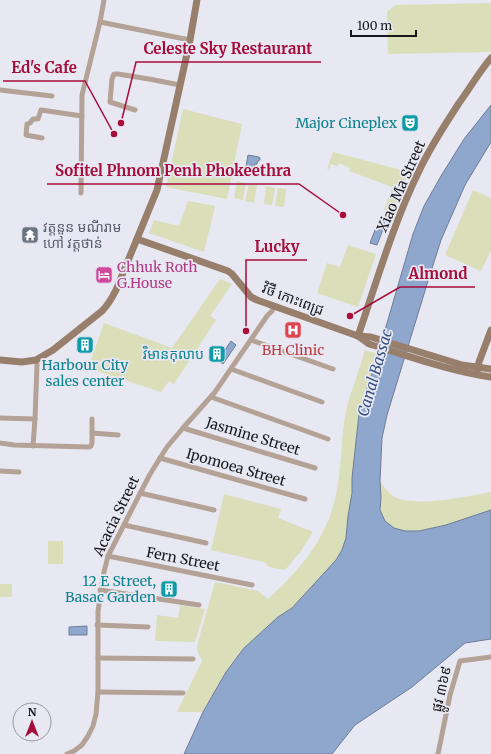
<svg xmlns="http://www.w3.org/2000/svg" width="491" height="754" viewBox="0 0 491 754" font-family="Merriweather,'Noto Sans Khmer',serif">
	<style>
		.green { fill: #dadeb9 }
		.water { fill: #90a7cd; stroke: #6c7c98 }
		.lines { fill: none; stroke-linecap: round; stroke-linejoin: round }
		.street { stroke: #b3a295; stroke-width: 5 }
		.secondary { stroke: #987f6c; stroke-width: 7 }
		.labels { text-anchor: middle; stroke-width: 3.5; stroke-linejoin: round; paint-order: stroke }
		.culture-label { font-size: 14px; fill: #0d838f; stroke: #e8e8f3; text-anchor: end }
		.street-label { font-size: 14px; fill: #18181c; stroke: #e8e8f3 }
		.worship-label { font-size: 14px; fill: #5b616d; stroke: #e8e8f3; text-anchor: start }
		.hotel-label { font-size: 14px; fill: #b23c85; stroke: #e8e8f3; text-anchor: start }
		.health-label { font-size: 14px; fill: #be3a42; stroke: #e8e8f3 }
		.water-label { font-size: 15px; font-style: italic; fill: #324e81; stroke: #e8e8f3 }
		.leader { fill: none; stroke: #a60d3b; stroke-width: 1.5 }
		.callout-dot { fill: #a60d3b; stroke: #e8e8f3; stroke-width: 1.5 }
		.callout-label { font-size: 15px; text-anchor: middle; font-weight: bold; fill: #a60d3b; stroke: #e8e8f3; stroke-width: 3.5; stroke-linejoin: round; paint-order: stroke }
	</style>
	<rect width="100%" height="100%" fill="#e8e8f3"/>
	<g class="green">
		<polygon points="491,3 491,52 388,54 387,12 395,5"/>
		<polygon points="183,109 242,124 227,199 166,187"/>
		<polygon points="333,152 409,172 392,213 384,210 392,187 349,171 350,168 339,163 337,166 331,164 329,169 327,169"/>
		<polygon points="237,181 246,183 243,200 234,198"/>
		<polygon points="249,184 257,185 254,203 245,201"/>
		<polygon points="266,186 275,188 272,205 264,204"/>
		<polygon points="278,188 286,189 284,207 275,206"/>
		<polygon points="473,190 491,198 491,250 481,271 445,255"/>
		<polygon points="188,201 215,206 204,252 149,233 154,220 179,226"/>
		<polygon points="348,245 376,254 358,307 317,293 327,263 340,267"/>
		<polygon points="220,279 232,284 210,316 216,320 174,384 169,381 161,392 88,368 104,323 172,348"/>
		<path d="M 365,350 L 378,354 L 359,414 L 352,478 L 352,493 L 348,516 L 346,538 L 342,550 L 336,560 L 292,608 L 278,617 L 244,648 L 226,672 L 203,712 L 177,712 L 202,661 L 197,650 L 198,642 L 215,582 L 258,591 L 268,599 C 302,568 329,536 337,489 C 342,463 341,436 346,411 C 347,404 350,397 352,390 C 357,377 361,363 365,350 Z"/>
		<path d="M 380,481 C 384,487 388,493 395,497 C 415,508 468,496 491,492 L 491,510 L 446,525 L 419,531 L 405,531 L 394,528 L 385,521 L 380,510 L 381,498 Z"/>
		<polygon points="224,494 281,509 278,518 313,532 301,551 285,570 269,567 264,562 211,550"/>
		<rect x="48" y="541" width="15" height="23"/>
		<rect x="0" y="584" width="12" height="13"/>
		<polygon points="180,605 205,609 195,642 155,641 157,615 178,618"/>
	</g>
	<g class="water">
		<polygon points="491,105 491,142 465,185 441,240 428,281 387,415 382,438 380,481 381,498 380,510 385,521 394,528 405,531 419,531 446,525 491,510 491,639 465,643 412,687 355,725 332,754 184,754 203,712 226,672 244,648 278,617 292,608 336,560 342,550 346,538 348,516 352,493 352,478 359,414 378,354 413,234 424,206 441,176 464,139"/>
		<polygon points="248,155 259,157 260,158 260,160 258,161 257,164 255,164 253,173 245,172"/>
		<polygon points="380,221 384,221 385,225 382,225 382,227 384,227 377,245 370,243 377,225 380,225 380,224 378,223"/>
		<polygon points="231,341 236,345 223,364 218,360"/>
		<polygon points="87,626 87,635 69,635 69,627"/>
	</g>
	<g class="lines">
		<g class="street">
			<polyline points="104,0 100,22 190,40"/>
			<polyline points="0,90 52,96"/>
			<polyline points="135,110 110,102 112,79 114,74 118,74 149,79 180,85"/>
			<polyline points="42,138 26,135 27,124 30,123 33,119 38,119 41,110 82,116"/>
			<polyline points="81,193 82,95 100,22"/>
			<polyline points="251,340 333,369"/>
			<polyline points="231,369 322,402"/>
			<polyline points="211,397 328,439"/>
			<polyline points="0,418 35,419 37,365 36,360"/>
			<polyline points="183,428 315,468"/>
			<polyline points="92,433 118,435"/>
			<polyline points="0,443 14,445 89,447 91,446 92,443 92,419"/>
			<polyline points="33,446 35,419"/>
			<polyline points="160,458 305,499"/>
			<polyline points="0,471 19,472"/>
			<polyline points="140,493 214,510"/>
			<polyline points="124,525 206,543"/>
			<polyline points="108,556 252,585"/>
			<polyline points="100,590 199,605"/>
			<polyline points="97,625 148,627"/>
			<polyline points="98,658 193,659"/>
			<polyline points="98,692 183,693"/>
			<polyline points="67,754 74,751 82,745 88,736 93,726 96,714 98,692 98,611 104,572 108,556 149,476 160,458 167,447 183,428 215,392 267,316 272,311 274,307"/>
			<polyline points="438,754 450,695 460,661 491,657"/>
		</g>
		<g class="secondary">
			<path d="M 137,239 L 228,271 L 232,274 L 251,297 L 257,300 L 358,336 L 369,344 C 409,356 449,371 491,377"/>
			<path d="M 358,336 C 377,281 393,224 419,171 C 430,147 445,125 459,103 C 470,88 479,72 491,58"/>
			<polyline points="358,336 371,337 462,365 491,369"/>
			<path d="M 0,360 L 22,362 L 36,360 L 53,350 L 102,311 C 108,305 112,298 116,290 L 157,190 L 190,40 L 197,0"/>
			<polyline points="477,371 479,362 491,330"/>
		</g>
	</g>
	<defs>
		<symbol id="theatre-square" viewBox="-11 -11 22 22"><rect x="-9" y="-9" width="18" height="18" rx="4" fill="#0f9aa8" stroke="#e8e8f3"/><path d="M-5-5.5Q0-4 5-5.5V0Q5 5 0 6Q-5 5-5 0ZM-3.3-2.5H-1v1.5H-3.3ZM1-2.5H3.3v1.5H1ZM-2.8 1Q0 5.5 2.8 1Z" fill="#fff"/></symbol>
		<symbol id="temple-square" viewBox="-11 -11 22 22"><rect x="-9" y="-9" width="18" height="18" rx="4" fill="#6b7280" stroke="#e8e8f3"/><path d="M0-6L5-2H3V0L6.5 2.5H4V6H1.5V3h-3V6H-4V2.5H-6.5L-3 0V-2H-5Z" fill="#fff"/></symbol>
		<symbol id="hotel-square" viewBox="-11 -11 22 22"><rect x="-9" y="-9" width="18" height="18" rx="4" fill="#d1479c" stroke="#e8e8f3"/><path d="M-6-4.5h1.5V1H6V5H4.5V3h-9V5H-6ZM-4 0a1.8 1.8 0 1 1 3.6 0ZM.5 0V-2.5h3Q6-2.5 6 0Z" fill="#fff"/></symbol>
		<symbol id="hospital-square" viewBox="-11 -11 22 22"><rect x="-9" y="-9" width="18" height="18" rx="4" fill="#e0444e" stroke="#e8e8f3"/><path d="M-5-5h3v3.5h4V-5h3V5h-3V1.5h-4V5h-3Z" fill="#fff"/></symbol>
		<symbol id="building-square" viewBox="-11 -11 22 22"><rect x="-9" y="-9" width="18" height="18" rx="4" fill="#0f9aa8" stroke="#e8e8f3"/><path d="M-4-6H4V6H1V3H-1V6H-4ZM-2.5-4.3h1.7v1.8h-1.7ZM.8-4.3h1.7v1.8H.8ZM-2.5-1h1.7V.8h-1.7ZM.8-1h1.7V.8H.8Z" fill="#fff"/></symbol>
	</defs>
	<g fill-rule="evenodd">
		<use href="#theatre-square" x="400" y="113" width="20" height="20"/>
		<use href="#temple-square" x="20" y="225" width="20" height="20"/>
		<use href="#hotel-square" x="94" y="265" width="20" height="20"/>
		<use href="#hospital-square" x="283" y="320" width="20" height="20"/>
		<use href="#building-square" x="75" y="335" width="20" height="20"/>
		<use href="#building-square" x="207" y="344" width="20" height="20"/>
		<use href="#building-square" x="159" y="579" width="20" height="20"/>
	</g>
	<g class="labels">
		<g class="culture-label">
			<text x="397" y="128">Major Cineplex</text>
			<text x="204" y="359">វិមានកុលាប</text>
			<text x="85" y="370" text-anchor="middle">Harbour City<tspan x="85" dy="16">sales center</tspan></text>
			<text x="156" y="586">12 E Street,<tspan x="156" dy="16">Basac Garden</tspan></text>
		</g>
		<g class="street-label">
			<text transform="translate(401 186) rotate(-66)" y="5">Xiao Ma Street</text>
			<text transform="translate(293 299) rotate(21)" y="5">វិថី កោះពេជ្រ</text>
			<text transform="translate(253 436) rotate(17)" y="5">Jasmine Street</text>
			<text transform="translate(236 467) rotate(16)" y="5">Ipomoea Street</text>
			<text transform="translate(116 516) rotate(-64)" y="5">Acacia Street</text>
			<text transform="translate(183 559) rotate(11)" y="5">Fern Street</text>
			<text transform="translate(441 689) rotate(-77)" y="5">ផ្លូវ ៣៦៩</text>
		</g>
		<g class="worship-label">
			<text x="43" y="232">វត្តនួន មណីរាម<tspan x="43" dy="16">ហៅ វត្តថាន់</tspan></text>
		</g>
		<g class="hotel-label">
			<text x="117" y="272">Chhuk Roth<tspan x="117" dy="16">G.House</tspan></text>
		</g>
		<g class="health-label">
			<text x="293" y="355">BH Clinic</text>
		</g>
		<g class="water-label">
			<text transform="translate(375 373) rotate(-74)" y="5">Canal Bassac</text>
		</g>
	</g>
	<path class="leader" d="M121 123L136 62H321M114 134L85 81H3M343 215L299 184H47M246 331L246 260H307M350 316L400 287H475"/>
	<g class="callout-dot">
		<circle cx="121" cy="123" r="4"/>
		<circle cx="114" cy="134" r="4"/>
		<circle cx="343" cy="215" r="4"/>
		<circle cx="246" cy="331" r="4"/>
		<circle cx="350" cy="316" r="4"/>
	</g>
	<g class="callout-label">
		<text x="228" y="54">Celeste Sky Restaurant</text>
		<text x="44" y="73">Ed's Cafe</text>
		<text x="173" y="176">Sofitel Phnom Penh Phokeethra</text>
		<text x="277" y="252">Lucky</text>
		<text x="438" y="279">Almond</text>
	</g>
	<g transform="translate(32 722)"><circle r="19" fill="#e8e8f3" stroke="#95959d"/>
	<path d="M0-3L7 15L0 10L-7 15Z" fill="#a60d3b"/>
	<text y="-6" font-size="11" font-weight="bold" text-anchor="middle" fill="#18181c">N</text>
	</g>
	<path d="M351 30v6h65v-6" fill="none" stroke="#18181c" stroke-width="2"/>
	<text x="357" y="30" font-size="12" fill="#18181c" stroke="#e8e8f3" stroke-width="3" paint-order="stroke">100 m</text>
</svg>
